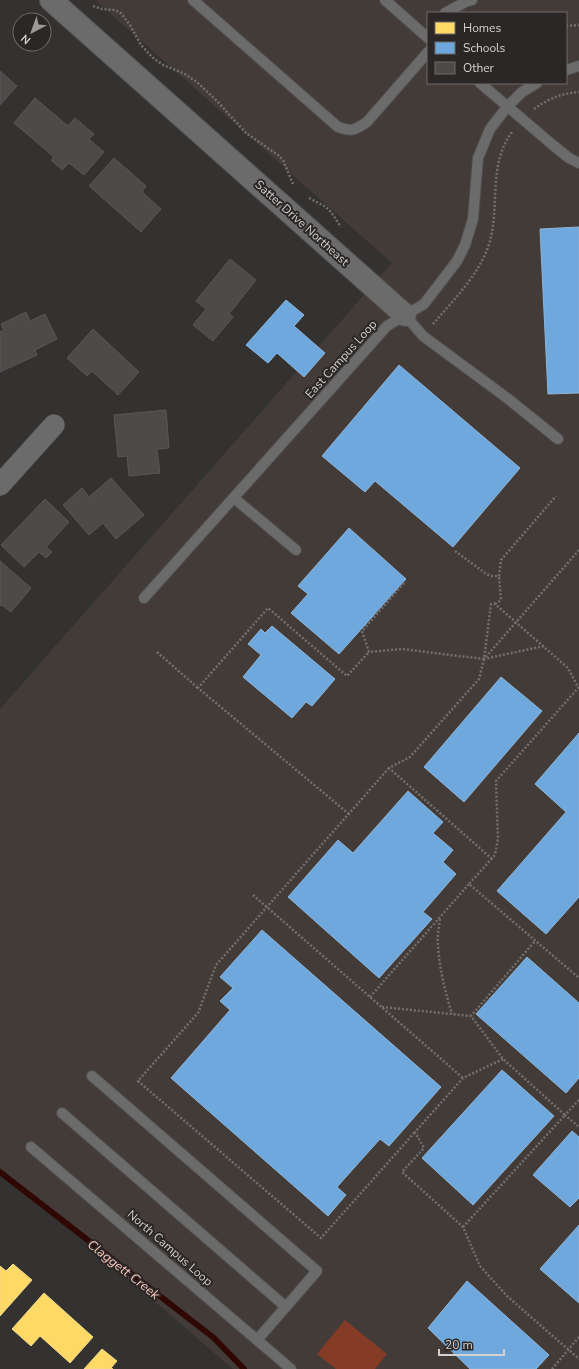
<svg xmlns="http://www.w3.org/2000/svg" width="579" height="1369" viewBox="0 0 579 1369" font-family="'Nunito Sans',sans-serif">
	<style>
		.built { fill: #433b38; fill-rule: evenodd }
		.green { fill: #843c27 }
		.homes { fill: #ffd966; stroke: #f2d786 }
		.schools { fill: #6fa8dc; stroke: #8db5d9 }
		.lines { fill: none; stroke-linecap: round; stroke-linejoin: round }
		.stream { stroke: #2f0804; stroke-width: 6 }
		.building { fill: #4c4b4a; stroke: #585756 }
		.lane-casing { stroke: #504f4e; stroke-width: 12 }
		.street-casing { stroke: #504f4e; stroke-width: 22 }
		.secondary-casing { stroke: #504f4e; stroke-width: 24 }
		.path { stroke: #71706f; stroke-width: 2.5; stroke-dasharray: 2 2; stroke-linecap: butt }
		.lane { stroke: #6c6b6b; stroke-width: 10 }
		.street { stroke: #6c6b6b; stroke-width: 21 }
		.secondary { stroke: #6c6b6b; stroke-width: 22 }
		.labels { text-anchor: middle; stroke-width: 4; stroke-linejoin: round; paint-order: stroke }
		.street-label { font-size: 12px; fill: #d4d2d1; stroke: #2a2726 }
		.water-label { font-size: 13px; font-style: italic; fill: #fdcbbd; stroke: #2a2726 }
	</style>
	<rect width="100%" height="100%" fill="#333231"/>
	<path class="built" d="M 95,0 L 579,0 L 579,1369 L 233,1369 L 0,1168 L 0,709 L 392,263 ZM 428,13 L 566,13 L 566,83 L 428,83 Z"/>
	<polygon class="green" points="345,1320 387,1354 375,1369 336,1369 317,1354"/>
	<g class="homes">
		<polygon points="13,1264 32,1280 0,1316 0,1266 6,1271"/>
		<polygon points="44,1293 93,1337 70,1363 40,1336 31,1346 12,1329"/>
		<polygon points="102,1349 117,1361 111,1368 113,1369 84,1369"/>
	</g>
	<g class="schools">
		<polygon points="579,227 579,393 548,394 540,229"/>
		<polygon points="286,300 304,315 294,326 325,353 304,377 277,353 268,363 246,345"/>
		<polygon points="399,365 520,468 453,547 375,481 365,492 322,456"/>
		<polygon points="349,528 406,579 339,654 291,613 308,594 298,586"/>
		<polygon points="272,626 335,679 312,706 306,702 292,718 243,677 261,655 248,644 261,629 265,633"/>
		<polygon points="501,677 542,711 464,802 424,767"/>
		<polygon points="579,733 579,897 546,934 497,891 566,812 535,784"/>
		<polygon points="408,791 443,822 433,833 453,850 443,862 456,874 423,912 432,919 379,978 288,897 338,840 353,853"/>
		<polygon points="262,930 441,1087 389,1146 380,1139 337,1187 346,1195 328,1216 171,1078 230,1010 220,1001 233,988 220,977"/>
		<polygon points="527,957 579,1003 579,1078 566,1093 476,1014"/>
		<polygon points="502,1070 554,1116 473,1205 422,1158"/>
		<polygon points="572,1131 579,1137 579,1198 570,1207 533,1175"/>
		<polygon points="579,1225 579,1303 540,1269"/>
		<polygon points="467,1281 549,1355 536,1369 470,1369 428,1328"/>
	</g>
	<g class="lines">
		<polyline class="stream" points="0,1172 214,1338 244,1369"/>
	</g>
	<g class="building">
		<polygon points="0,71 17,86 0,105"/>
		<polygon points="35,98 68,126 75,118 94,134 89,139 104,152 84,175 69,163 62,170 51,160 54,157 14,123"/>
		<polygon points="114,158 146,186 142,192 161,209 141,232 89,186"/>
		<polygon points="230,259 256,280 229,314 233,317 213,341 193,325 206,309 196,301"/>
		<polygon points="26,312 30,321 45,314 57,339 35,350 37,355 0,372 0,332 4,330 1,324"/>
		<polygon points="93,329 139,372 118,395 92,371 87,376 67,358"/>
		<polygon points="166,410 169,448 157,449 160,473 129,476 127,456 118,457 114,415"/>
		<polygon points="111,478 144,515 116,539 103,523 89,535 63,505 82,488 89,497"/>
		<polygon points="45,499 69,522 46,547 52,552 46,558 39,552 24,567 1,545"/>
		<polygon points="0,561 31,588 11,612 2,605 0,606"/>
	</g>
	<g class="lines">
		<defs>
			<g id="lane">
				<path d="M 193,0 L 338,127 C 352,132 355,130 367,122 L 428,52"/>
				<polyline points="385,0 428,38"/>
				<polyline points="445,13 467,1 472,0"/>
				<polyline points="566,70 579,66"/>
				<polyline points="480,83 554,146 569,158 579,163"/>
				<polyline points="405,315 423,336 507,398 558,439"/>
				<polyline points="234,498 296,550"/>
				<polyline points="144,598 387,326 424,304 457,261 465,245 473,219 478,158 490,129 507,107 522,92 537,83"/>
				<polyline points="92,1076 317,1271 257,1340"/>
				<polyline points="62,1113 286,1307"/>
				<polyline points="31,1147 291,1369"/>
			</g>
			<polyline id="street" points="0,485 54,425"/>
			<polyline id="secondary" points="51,0 405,315"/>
		</defs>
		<use href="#lane" class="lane-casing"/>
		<use href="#street" class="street-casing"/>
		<use href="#secondary" class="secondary-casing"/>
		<g class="path">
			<polyline points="93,6 102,9 114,10 120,12 130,25 141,45 152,57 163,65 183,73 197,82 217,101 246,133 278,155 283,160 293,184"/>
			<polyline points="566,26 579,25"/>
			<path d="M 534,109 C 548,99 562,93 579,92"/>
			<polyline points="309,198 326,207 331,212 341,227"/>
			<path d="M 433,324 C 456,297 486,268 492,232 C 498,199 490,159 513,131"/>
			<polyline points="455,551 485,573 490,576 499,576 501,560 556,496"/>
			<polyline points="404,583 362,631 369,652 402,649 484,659"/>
			<polyline points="495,604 501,600 499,576"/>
			<polyline points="544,646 484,659 579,550"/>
			<polyline points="157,652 198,688"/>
			<polyline points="579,687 496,781 498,839 495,855 469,884 579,978"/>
			<polyline points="389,768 216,965 198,1013 138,1081 321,1238 415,1132"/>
			<polyline points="349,814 198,688 268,608 347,676 369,652"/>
			<polyline points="492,859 389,768 410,757 479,679 484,659 491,604 495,604 568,668 578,687"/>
			<polyline points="253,895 463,1078"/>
			<path d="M 440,919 C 439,927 437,936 438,944 C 439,968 445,991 452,1014"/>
			<polyline points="370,997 469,884"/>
			<polyline points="382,1007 471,1016"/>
			<polyline points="503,1059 463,1078 415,1132 424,1148 402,1172 463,1227 480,1266 507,1296 579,1359"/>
			<polyline points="579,1100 565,1115 579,1127"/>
			<polyline points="463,1227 565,1115 503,1059 471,1016 535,941"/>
			<polyline points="552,1369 579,1337"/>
		</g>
		<use href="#lane" class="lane"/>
		<use href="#street" class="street"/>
		<use href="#secondary" class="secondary"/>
	</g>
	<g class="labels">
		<g class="street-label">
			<text transform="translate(302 223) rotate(42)" y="4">Satter Drive Northeast</text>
			<text transform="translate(341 359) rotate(-48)" y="4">East Campus Loop</text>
			<text transform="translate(170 1248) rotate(41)" y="4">North Campus Loop</text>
		</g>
		<g class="water-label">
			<text transform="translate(124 1269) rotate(38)" y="5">Claggett Creek</text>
		</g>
	</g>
	<rect x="427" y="12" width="140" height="72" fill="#2a2726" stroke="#6e6b6a"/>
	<rect x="435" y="22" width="20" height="12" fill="#ffd966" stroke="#6e6b6a"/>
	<text x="463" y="32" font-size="12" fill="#d4d2d1">Homes</text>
	<rect x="435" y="42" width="20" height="12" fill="#6fa8dc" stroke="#6e6b6a"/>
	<text x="463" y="52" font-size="12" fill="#d4d2d1">Schools</text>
	<rect x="435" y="62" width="20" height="12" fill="#4c4b4a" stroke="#6e6b6a"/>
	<text x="463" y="72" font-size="12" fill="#d4d2d1">Other</text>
	<g transform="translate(32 32) rotate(221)"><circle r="19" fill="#2a2726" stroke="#6e6b6a"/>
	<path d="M0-3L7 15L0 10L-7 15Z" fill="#9c9a99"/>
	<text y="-6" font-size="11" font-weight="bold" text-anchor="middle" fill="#d4d2d1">N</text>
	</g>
	<path d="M439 1349v6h65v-6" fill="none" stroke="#d4d2d1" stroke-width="2"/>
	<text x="445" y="1349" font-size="12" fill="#d4d2d1" stroke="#2a2726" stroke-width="3" paint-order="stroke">20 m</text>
</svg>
